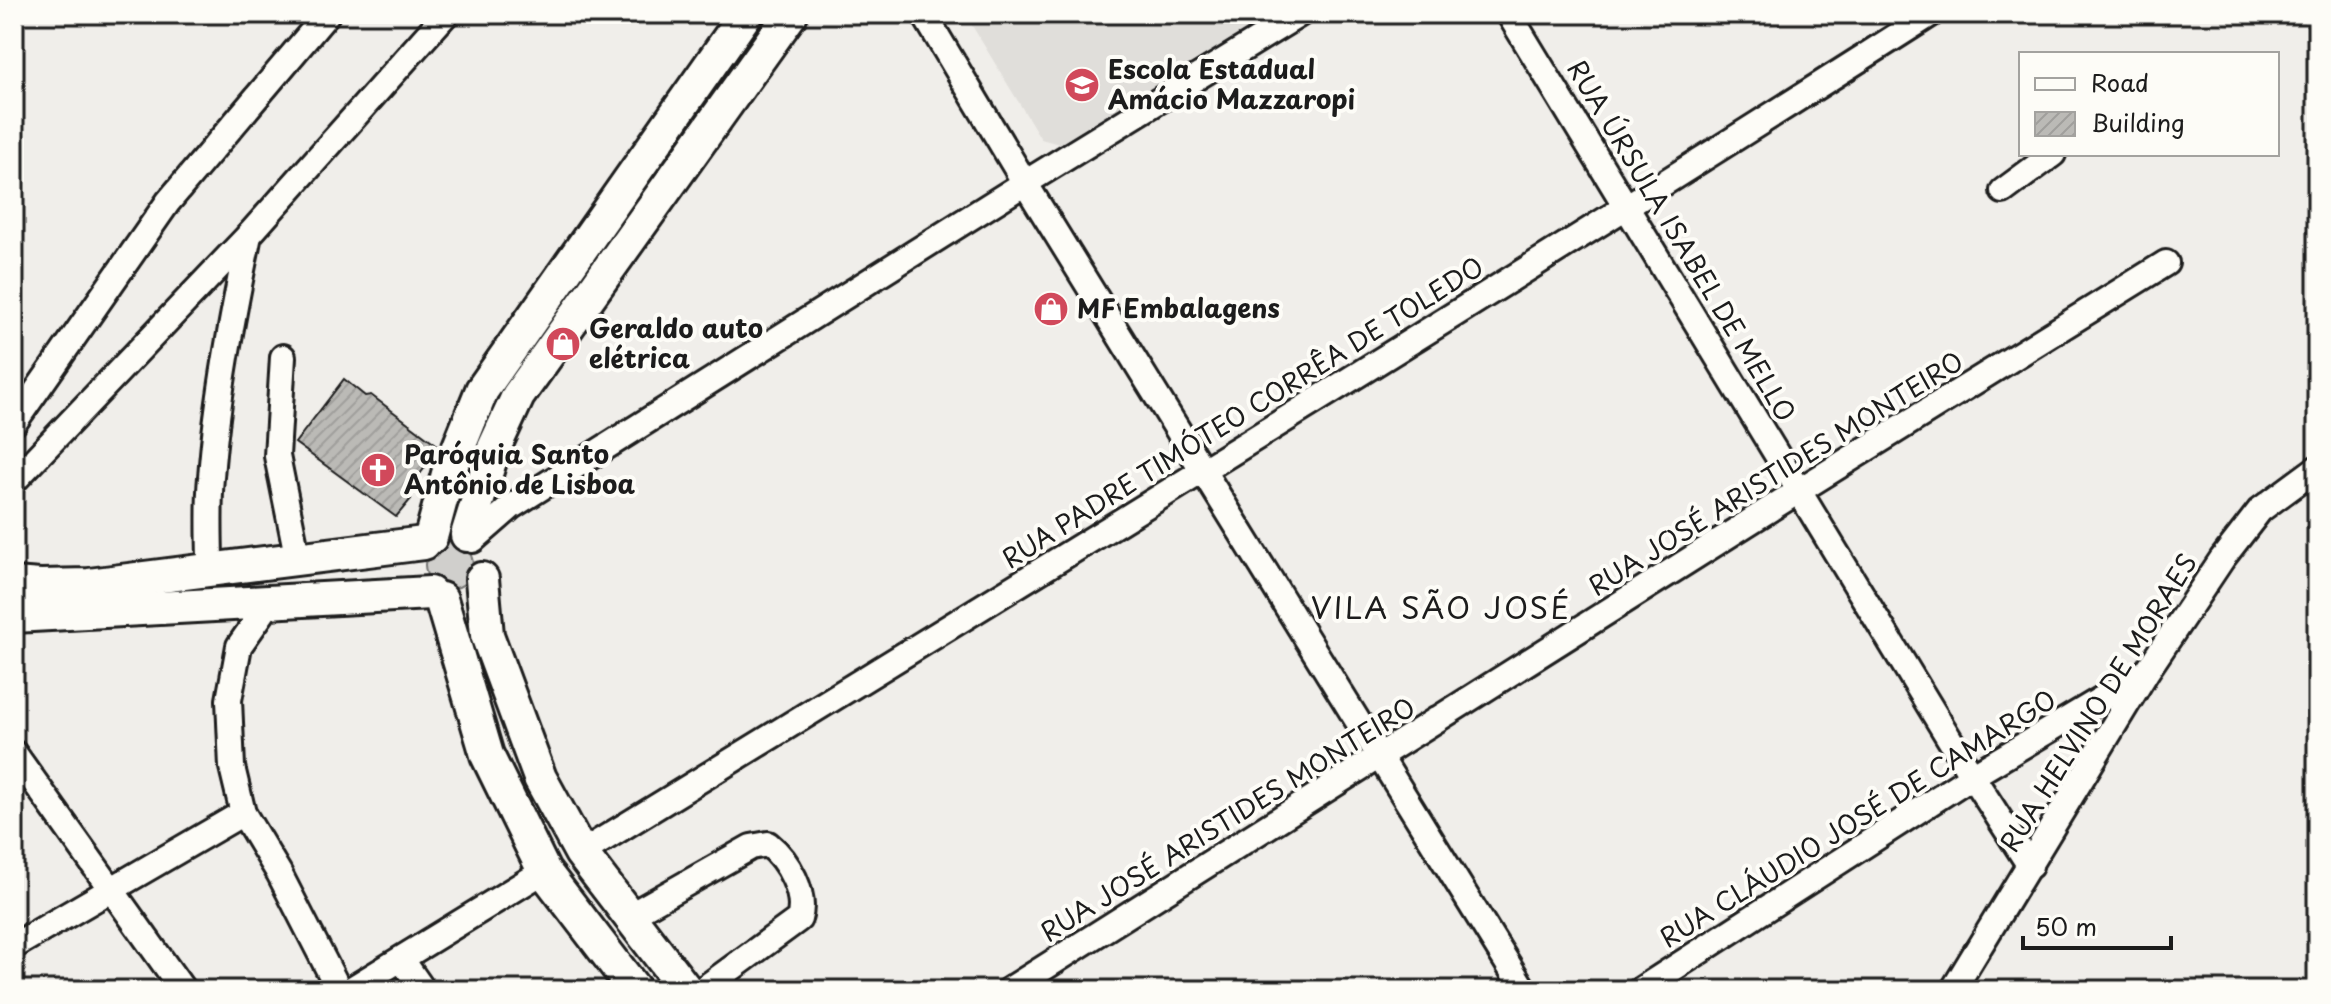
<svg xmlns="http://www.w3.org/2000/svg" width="2331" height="1004" viewBox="0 0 2331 1004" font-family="'Playpen Sans',sans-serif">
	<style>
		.built { fill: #e0deda }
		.grass { fill: #d0cfcc; stroke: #767674; stroke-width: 2 }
		.building { fill: url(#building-hatch); stroke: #1c1c1c; stroke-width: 2 }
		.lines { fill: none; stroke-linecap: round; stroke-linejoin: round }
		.minor-casing { stroke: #1c1c1c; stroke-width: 30 }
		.major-casing { stroke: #1c1c1c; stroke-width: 38 }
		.minor { stroke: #fdfcf7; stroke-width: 24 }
		.major { stroke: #fdfcf7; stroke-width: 32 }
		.labels { text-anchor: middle; stroke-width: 8; stroke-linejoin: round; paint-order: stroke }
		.poi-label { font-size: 26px; font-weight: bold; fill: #1c1c1c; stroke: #fdfcf7; text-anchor: start }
		.street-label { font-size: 26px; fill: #1c1c1c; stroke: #fdfcf7 }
		.quarter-label { font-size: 30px; letter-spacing: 2px; fill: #1c1c1c; stroke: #fdfcf7 }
	</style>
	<defs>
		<pattern id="building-hatch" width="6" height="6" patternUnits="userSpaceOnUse" patternTransform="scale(2)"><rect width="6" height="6" fill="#bbbab6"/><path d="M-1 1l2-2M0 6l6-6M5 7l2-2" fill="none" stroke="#a09f9c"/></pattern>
	</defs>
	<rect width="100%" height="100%" fill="#f0eeea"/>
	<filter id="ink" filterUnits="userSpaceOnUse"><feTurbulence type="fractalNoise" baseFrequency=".0125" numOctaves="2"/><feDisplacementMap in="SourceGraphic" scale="16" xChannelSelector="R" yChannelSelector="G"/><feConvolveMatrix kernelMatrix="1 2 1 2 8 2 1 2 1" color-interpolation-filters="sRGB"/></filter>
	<g filter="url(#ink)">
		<polygon class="built" points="965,14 1236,14 1245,30 1059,144 1041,139"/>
		<circle class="grass" cx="449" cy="565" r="24"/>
		<polygon class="building" points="344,379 365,396 371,395 440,447 406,493 411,499 396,517 295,443"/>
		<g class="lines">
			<defs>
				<g id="minor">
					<polyline points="924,14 1025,183 1524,990"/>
					<polyline points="1509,14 1972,776 2030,866"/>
					<polyline points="2003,191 2053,154"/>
					<polyline points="283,357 277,456 298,560"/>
					<polyline points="14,423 168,202 327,14"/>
					<polyline points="14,481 249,235 446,14"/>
					<polyline points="473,540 512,506 1025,183 1300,14"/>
					<path d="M 210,569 C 210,539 208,508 211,477 C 217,396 233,314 249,235"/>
					<polyline points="270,602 239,646 229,700 232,767 243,813 279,873 339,990"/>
					<polyline points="14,753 183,990"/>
					<path d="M 581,853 C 1033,576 1484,299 1931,14"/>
					<path d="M 629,916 L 751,847 L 768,844 C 788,860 807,894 799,919 L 702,990"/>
					<polyline points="14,946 243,813"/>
					<polyline points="402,960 423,990"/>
					<polyline points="350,990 544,871"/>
					<polyline points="1009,990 1800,490 2166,263"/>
					<polyline points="1640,990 1972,776 2145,673"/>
					<polyline points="1953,990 2147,671 2222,559 2260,510 2317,468"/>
				</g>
				<g id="major">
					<polyline points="467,535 494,448 518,396 791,14"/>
					<polyline points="431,537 448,474 482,390 746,14"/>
					<polyline points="482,579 487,635 540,778 581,853 686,990"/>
					<polyline points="14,584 40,586 89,585 424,543"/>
					<polyline points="441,599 487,755 544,871 635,990"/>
					<polyline points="14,616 430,593"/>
				</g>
			</defs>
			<use href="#minor" class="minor-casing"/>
			<use href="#major" class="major-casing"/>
			<use href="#minor" class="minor"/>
			<use href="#major" class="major"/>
		</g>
	</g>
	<defs>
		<symbol id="school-disc" viewBox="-11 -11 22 22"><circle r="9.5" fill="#d1495b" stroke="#fdfcf7"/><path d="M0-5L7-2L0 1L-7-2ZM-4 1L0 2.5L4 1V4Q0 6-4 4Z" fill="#fff"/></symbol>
		<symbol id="shop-disc" viewBox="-11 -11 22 22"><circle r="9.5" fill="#d1495b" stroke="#fdfcf7"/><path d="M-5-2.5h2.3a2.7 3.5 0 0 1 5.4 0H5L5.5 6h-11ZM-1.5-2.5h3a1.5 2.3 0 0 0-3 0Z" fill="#fff"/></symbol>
		<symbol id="church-disc" viewBox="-11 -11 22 22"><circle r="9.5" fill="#d1495b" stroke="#fdfcf7"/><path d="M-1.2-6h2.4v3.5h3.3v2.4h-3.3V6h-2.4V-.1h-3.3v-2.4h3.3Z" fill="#fff"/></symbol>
	</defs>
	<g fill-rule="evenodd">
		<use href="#school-disc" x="1062" y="65" width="40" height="40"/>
		<use href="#shop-disc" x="1031" y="289" width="40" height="40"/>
		<use href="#shop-disc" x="543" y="324" width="40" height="40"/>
		<use href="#church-disc" x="358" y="450" width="40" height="40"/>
	</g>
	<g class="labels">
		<g class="poi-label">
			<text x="1108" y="79">Escola Estadual<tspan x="1108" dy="30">Amácio Mazzaropi</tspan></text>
			<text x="1077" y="318">MF Embalagens</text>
			<text x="589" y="338">Geraldo auto<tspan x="589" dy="30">elétrica</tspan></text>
			<text x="404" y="464">Paróquia Santo<tspan x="404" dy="30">Antônio de Lisboa</tspan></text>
		</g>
		<g class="street-label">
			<text transform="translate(1681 241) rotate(59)" y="9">RUA ÚRSULA ISABEL DE MELLO</text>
			<text transform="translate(1243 413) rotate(-32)" y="9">RUA PADRE TIMÓTEO CORRÊA DE TOLEDO</text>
			<text transform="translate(1776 474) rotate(-32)" y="9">RUA JOSÉ ARISTIDES MONTEIRO</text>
			<text transform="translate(2099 703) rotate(-58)" y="9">RUA HELVINO DE MORAES</text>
			<text transform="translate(1858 819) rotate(-32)" y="9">RUA CLÁUDIO JOSÉ DE CAMARGO</text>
			<text transform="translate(1228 820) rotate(-32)" y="9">RUA JOSÉ ARISTIDES MONTEIRO</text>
		</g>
		<g class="quarter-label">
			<text x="1441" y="619">VILA SÃO JOSÉ</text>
		</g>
	</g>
	<rect width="2331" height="1004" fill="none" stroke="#fdfcf7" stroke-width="48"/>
	<rect x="24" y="24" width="2283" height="956" fill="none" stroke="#1c1c1c" stroke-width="3" filter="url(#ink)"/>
	<rect x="2019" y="52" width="260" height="104" fill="#fdfcf7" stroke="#a3a29f" stroke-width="2"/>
	<rect x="2035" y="78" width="40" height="12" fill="#fdfcf7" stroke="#a3a29f" stroke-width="2"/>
	<text x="2091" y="92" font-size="24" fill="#1c1c1c">Road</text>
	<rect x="2035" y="112" width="40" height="24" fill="url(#building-hatch)" stroke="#a3a29f" stroke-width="2"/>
	<text x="2091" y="132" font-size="24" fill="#1c1c1c">Building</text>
	<path d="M2023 936v12h148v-12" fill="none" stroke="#1c1c1c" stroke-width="4"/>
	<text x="2035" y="936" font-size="24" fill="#1c1c1c" stroke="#fdfcf7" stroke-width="6" paint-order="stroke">50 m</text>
</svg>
